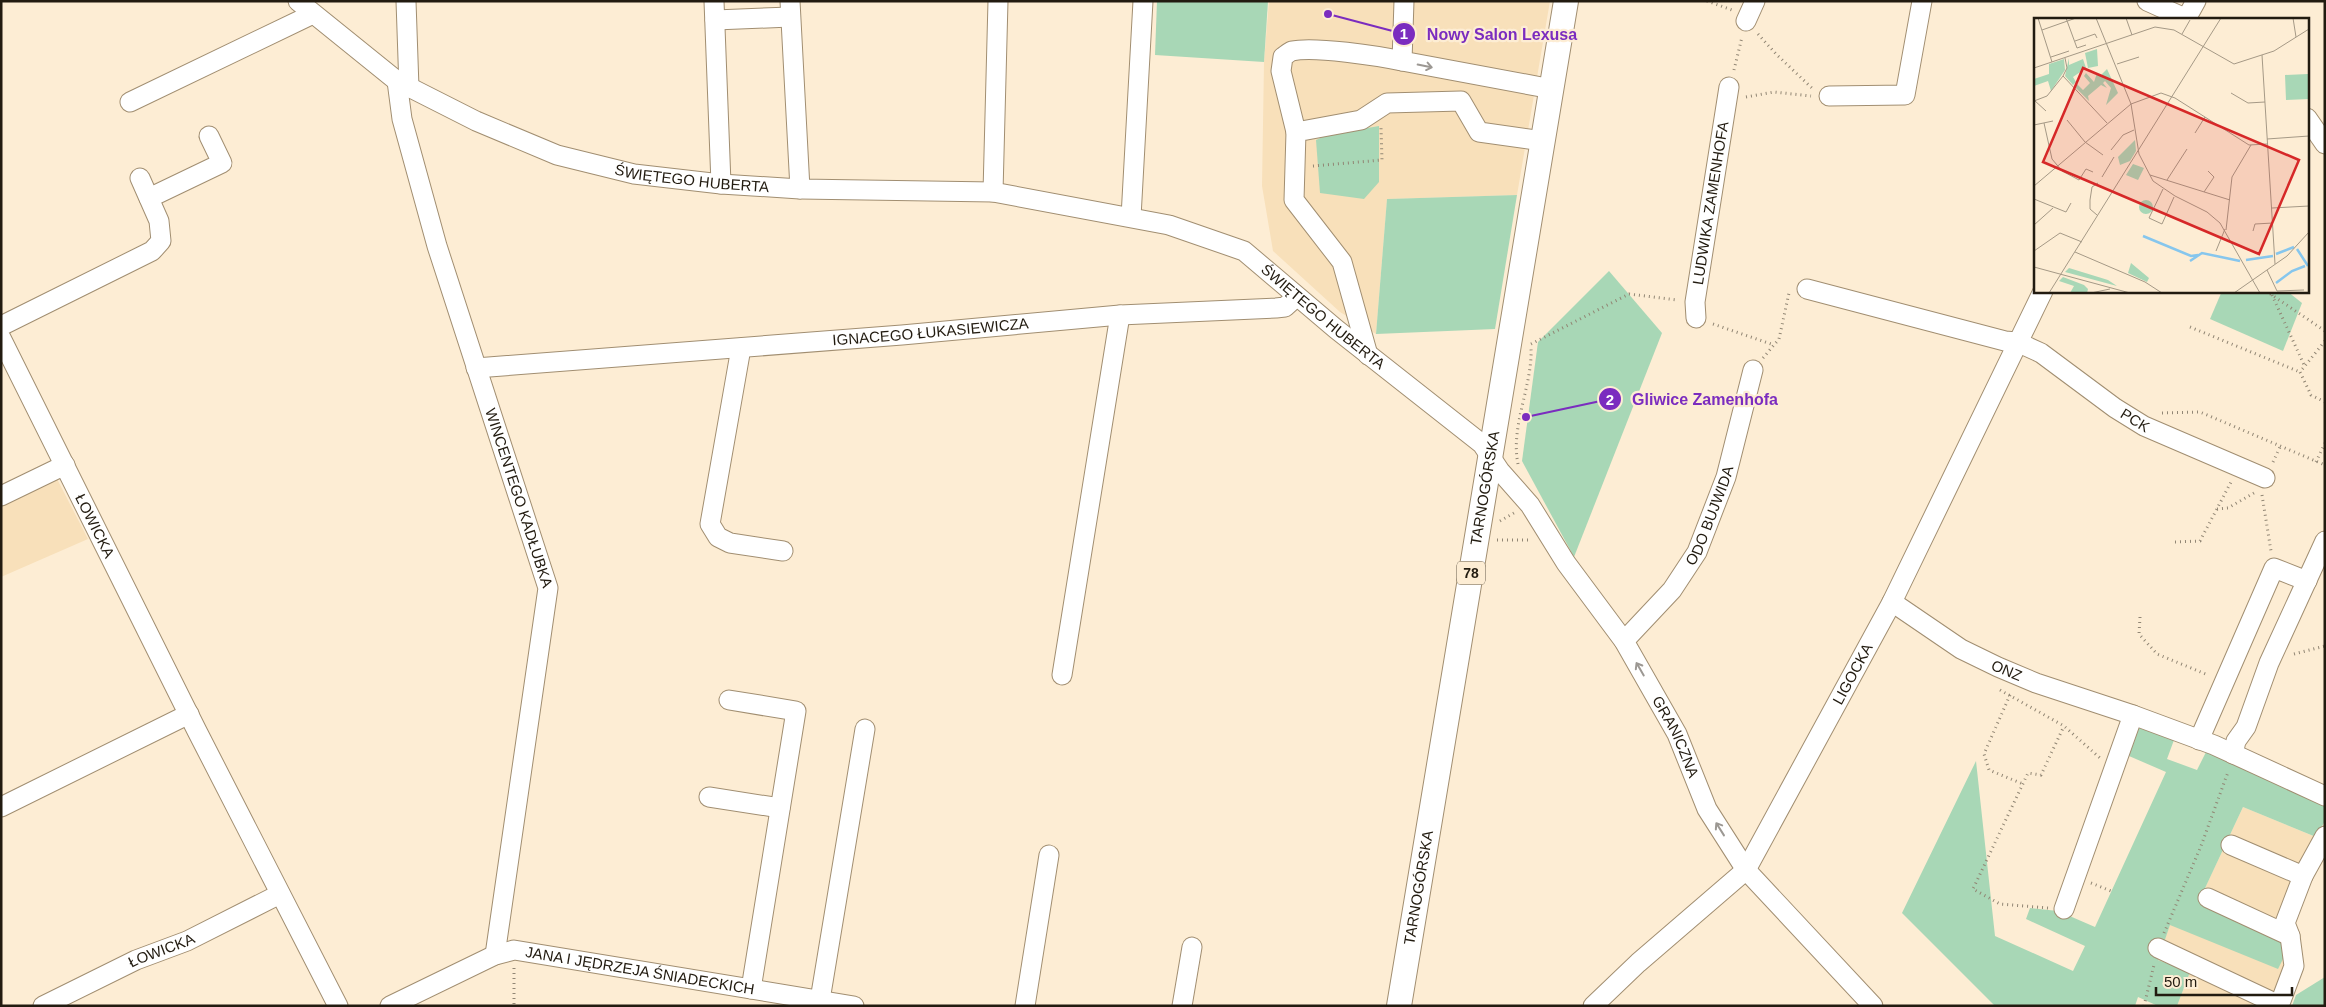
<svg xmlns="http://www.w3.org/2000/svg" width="2326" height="1007" viewBox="0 0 2326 1007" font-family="Arial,sans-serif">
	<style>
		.built { fill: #f8e0ba }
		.green { fill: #a8d7b6 }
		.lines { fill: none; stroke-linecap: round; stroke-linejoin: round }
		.minor-casing { stroke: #a18e71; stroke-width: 21 }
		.major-casing { stroke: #a18e71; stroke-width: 26 }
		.path { stroke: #918674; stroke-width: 3; stroke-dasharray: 1 4; stroke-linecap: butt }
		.minor { stroke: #fff; stroke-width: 19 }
		.major { stroke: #fff; stroke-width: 24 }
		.oneway { stroke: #9c9893 }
		.labels { text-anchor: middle; stroke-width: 4.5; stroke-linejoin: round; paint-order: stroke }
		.shield { fill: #fdedd4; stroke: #645a4b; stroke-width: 1 }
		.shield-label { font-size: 14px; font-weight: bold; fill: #221b10 }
		.street-label { font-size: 15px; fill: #221b10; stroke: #fdedd4 }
		.inset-river { fill: none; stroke: #86c6ed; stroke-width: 2.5 }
		.inset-road { fill: none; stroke: #a59986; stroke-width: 1 }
		.view { fill: #d62828; fill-opacity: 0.15; stroke: #d62828; stroke-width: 2.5 }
		.inset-edge { fill: none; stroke: #221b10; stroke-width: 2.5 }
		.leader { fill: none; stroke: #7b2cbf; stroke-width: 2 }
		.callout-dot { fill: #7b2cbf; stroke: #fdedd4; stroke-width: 2 }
		.mark-label { font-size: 15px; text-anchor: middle; font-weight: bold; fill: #fff }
		.callout-label { font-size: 16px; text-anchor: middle; font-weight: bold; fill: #7b2cbf; stroke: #fdedd4; stroke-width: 4.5; stroke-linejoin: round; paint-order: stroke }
	</style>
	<rect width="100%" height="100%" fill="#fdedd4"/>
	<g class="built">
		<polygon points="1269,1 1550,1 1517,195 1387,199 1376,334 1340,312 1273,251 1262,186 1264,62"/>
		<polygon points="55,475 88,539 1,577 1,500"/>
		<polygon points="2243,807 2318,838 2298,881 2290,963 2270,1006 2177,1006 2190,972 2158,960 2170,924 2189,922"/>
	</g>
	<g class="green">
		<polygon points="1157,1 1268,1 1264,62 1155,55"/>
		<polygon points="1379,126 1379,182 1364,199 1320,193 1316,140 1327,135"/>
		<polygon points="1517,195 1495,329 1376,334 1387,199"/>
		<polygon points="1609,271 1662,333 1574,557 1522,461 1538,342"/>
		<polygon points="2222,291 2287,291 2302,303 2283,351 2210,319"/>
		<polygon points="2139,728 2174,740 2167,759 2197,770 2206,752 2325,805 2325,821 2316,837 2243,807 2199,901 2279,936 2286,953 2278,969 2170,925 2158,960 2190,972 2177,1006 2158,1006 2138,997 2135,1006 1995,1006 1902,913 1976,761 1995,936 2073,971 2085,946 2026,919 2030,908 2058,911 2095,927 2166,772 2129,756"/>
		<polygon points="2325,977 2325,1006 2292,1006 2296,995"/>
	</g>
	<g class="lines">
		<defs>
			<g id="minor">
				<path id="s1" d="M 298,1 L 397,81 L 476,121 L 557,155 L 634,174 L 721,184 L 800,189 L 993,192 L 1169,225 L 1244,251 L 1336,329 L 1482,444 L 1500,471 L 1530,505 L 1566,563 L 1624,641 L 1677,734 L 1707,809 L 1746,870 L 1873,1006"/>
				<polyline points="406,1 409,88"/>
				<polyline points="714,1 721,184"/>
				<polyline points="790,1 800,189"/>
				<polyline points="1404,1 1402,61 1552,89"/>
				<polyline points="2147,1 2187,19"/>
				<polyline points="2186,19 2196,1"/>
				<polyline points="715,20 790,17"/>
				<polyline points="1746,21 1755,1"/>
				<path id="s2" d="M 397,81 L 402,119 L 437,246 L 548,588 L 495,955"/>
				<polyline points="1829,96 1905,95 1922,1"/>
				<polyline points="130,102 313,14"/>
				<polyline points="2307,118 2325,144"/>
				<path d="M 1296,132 L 1281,71 L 1283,57 C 1286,55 1289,52 1292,51 C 1314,46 1379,56 1402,61"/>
				<polyline points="993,192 998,1"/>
				<polyline points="149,198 222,163 209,136"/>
				<polyline points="1131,217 1143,1"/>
				<path id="s3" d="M 1807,289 L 2005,341 L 2017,342 L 2041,353 L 2115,408 L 2144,426 L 2265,478"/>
				<path id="s4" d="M 1696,318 L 1695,302 L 1729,87"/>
				<polyline points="1,326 152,251 161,241 159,221 140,178"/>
				<path id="s5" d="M 1,338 L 197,731 L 338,1006"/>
				<polyline points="741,348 710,524 718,537 730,543 783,551"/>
				<polyline points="1368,355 1342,262 1294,200 1296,132 1361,120 1387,103 1461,101 1479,132 1543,141"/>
				<path id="s6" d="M 476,368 L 902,335 L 1120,315 L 1276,308 L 1285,307 L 1296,297"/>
				<polyline points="1,496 65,465"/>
				<path id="s7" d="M 1892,602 L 1961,649 L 1998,667 L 2036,683 L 2133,715 L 2214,745 L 2325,796"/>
				<path id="s8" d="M 1624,641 L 1672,590 L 1697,552 L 1726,477 L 1753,370"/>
				<polyline points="1062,675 1120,315"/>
				<polyline points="729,700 796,711 751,989"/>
				<polyline points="2199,740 2274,568 2307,581"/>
				<polyline points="2233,754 2236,741 2246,727 2269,663 2325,541"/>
				<polyline points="709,797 780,808"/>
				<polyline points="1,807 189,714"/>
				<polyline points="2231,845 2303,876"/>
				<polyline points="2208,898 2290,936"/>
				<polyline points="2064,909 2133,715"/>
				<polyline points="2158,948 2279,1005"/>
				<polyline points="820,1000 865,729"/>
				<path id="s9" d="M 43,1006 L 136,960 L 187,941 L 280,894"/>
				<path id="s10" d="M 390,1006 L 495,955 L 514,950 L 854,1006"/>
				<polyline points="1025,1006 1049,855"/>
				<polyline points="1182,1006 1192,947"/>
				<path id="s11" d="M 1593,1006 L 1638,963 L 1746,870 L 1892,602 L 2043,291"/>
				<polyline points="2279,1006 2294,966 2290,936 2285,923 2303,876 2325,836"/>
			</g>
			<g id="major">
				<path id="s12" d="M 1399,1006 L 1566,1"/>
			</g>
		</defs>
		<use href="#minor" class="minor-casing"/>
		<use href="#major" class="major-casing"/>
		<g class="path">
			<polyline points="1707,1 1732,10"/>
			<polyline points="1758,34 1776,54 1814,90"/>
			<polyline points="1734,70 1742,37"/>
			<polyline points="1746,97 1774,92 1811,96"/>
			<polyline points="1313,166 1382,160 1381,128"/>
			<polyline points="2266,291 2325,331"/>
			<polyline points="2272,295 2305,367"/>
			<polyline points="1713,324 1774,345"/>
			<polyline points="2190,327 2300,372"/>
			<polyline points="2325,341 2300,372 2311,395 2325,402"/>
			<polyline points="1531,344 1629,294 1677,300"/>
			<polyline points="1763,358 1779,339 1789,293"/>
			<polyline points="2162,413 2200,412 2325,465"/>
			<polyline points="2273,462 2280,447"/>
			<polyline points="2316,462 2325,443"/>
			<path d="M 1518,464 C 1510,426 1533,385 1531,347"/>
			<polyline points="2262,495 2271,551"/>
			<polyline points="2217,509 2228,508 2254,493"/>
			<polyline points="1500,521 1514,513"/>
			<polyline points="1497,540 1530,540"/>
			<polyline points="2175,542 2200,541 2231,482"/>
			<polyline points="2140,617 2139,634 2157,654 2208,675"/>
			<polyline points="2294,654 2325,646"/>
			<polyline points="2000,690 2064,726 2100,758"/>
			<polyline points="2010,695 1984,754 1989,770 2023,784"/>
			<polyline points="2091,883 2111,891"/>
			<polyline points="2048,908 2000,904 1973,889 2028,773 2041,775 2064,726"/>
			<polyline points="2164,933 2201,846 2228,772"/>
			<polyline points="514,968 514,1006"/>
			<polyline points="2144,1006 2154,965"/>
		</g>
		<use href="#minor" class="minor"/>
		<use href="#major" class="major"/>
	</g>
	<defs><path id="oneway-shaft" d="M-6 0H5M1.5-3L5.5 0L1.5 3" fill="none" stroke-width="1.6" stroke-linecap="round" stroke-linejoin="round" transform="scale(1.25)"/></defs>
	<g class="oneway">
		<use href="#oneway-shaft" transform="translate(1425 66) rotate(11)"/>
		<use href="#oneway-shaft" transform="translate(1640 669) rotate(-120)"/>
		<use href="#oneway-shaft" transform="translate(1720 829) rotate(-122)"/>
	</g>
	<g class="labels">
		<rect class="shield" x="1457" y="561.5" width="28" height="23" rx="4"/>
		<g class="shield-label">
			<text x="1471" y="578">78</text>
		</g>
		<g class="street-label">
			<text dy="5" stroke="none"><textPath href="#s1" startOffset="441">ŚWIĘTEGO HUBERTA</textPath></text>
			<text dy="5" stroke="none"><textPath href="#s4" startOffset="116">LUDWIKA ZAMENHOFA</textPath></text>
			<text dy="5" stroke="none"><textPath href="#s1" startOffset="1104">ŚWIĘTEGO HUBERTA</textPath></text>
			<text dy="5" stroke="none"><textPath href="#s6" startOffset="456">IGNACEGO ŁUKASIEWICZA</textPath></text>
			<text dy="5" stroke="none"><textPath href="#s3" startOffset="359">PCK</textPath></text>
			<text dy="5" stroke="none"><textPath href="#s12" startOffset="525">TARNOGÓRSKA</textPath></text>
			<text dy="5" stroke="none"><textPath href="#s2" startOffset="435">WINCENTEGO KADŁUBKA</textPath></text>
			<text dy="5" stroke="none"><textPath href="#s8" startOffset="154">ODO BUJWIDA</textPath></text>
			<text dy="5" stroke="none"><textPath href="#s5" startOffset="210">ŁOWICKA</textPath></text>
			<text dy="5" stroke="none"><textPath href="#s7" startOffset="134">ONZ</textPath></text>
			<text dy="5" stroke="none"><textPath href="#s11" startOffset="428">LIGOCKA</textPath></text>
			<text dy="5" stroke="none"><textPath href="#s1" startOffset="1660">GRANICZNA</textPath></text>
			<text dy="5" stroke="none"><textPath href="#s12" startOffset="120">TARNOGÓRSKA</textPath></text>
			<text dy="5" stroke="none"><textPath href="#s9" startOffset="131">ŁOWICKA</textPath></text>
			<text dy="5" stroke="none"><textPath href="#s10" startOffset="264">JANA I JĘDRZEJA ŚNIADECKICH</textPath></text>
		</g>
	</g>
	<g transform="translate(2034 18)">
		<rect width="275" height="275" fill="#fdedd4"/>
		<path d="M 63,31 L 64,48 L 54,50 L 51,35 ZM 35,40 L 35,47 L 49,41 L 52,50 L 39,59 L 42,64 L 39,67 L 31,58 ZM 30,41 L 31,52 L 17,73 L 14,63 L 0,68 L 0,61 L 15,56 L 15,46 ZM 73,51 L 84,75 L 72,87 L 77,70 L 71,63 L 69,65 L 73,70 L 67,67 L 54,78 L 55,83 L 41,69 L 43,66 L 49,72 L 56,65 L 50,58 L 52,55 L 60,64 L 63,55 L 66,58 ZM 274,56 L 275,81 L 252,82 L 251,57 ZM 101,122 L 102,133 L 96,143 L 86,147 L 84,139 ZM 99,146 L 110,150 L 104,162 L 92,157 ZM105 189a7 7 0 1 1 14 0a7 7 0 1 1-14 0ZM 97,245 L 115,260 L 113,264 L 94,255 ZM 35,250 L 74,262 L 83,268 L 31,254 ZM 29,259 L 50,267 L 54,271 L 53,275 L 36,275 L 40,268 L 25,263 Z" fill="#a8d7b6"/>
		<path class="inset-river" d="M 109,218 L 157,238 L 164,237M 263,231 L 274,248M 242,236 L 260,229M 212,242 L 239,238M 156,243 L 168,235 L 206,243M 242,265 L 258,253 L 271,248"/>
		<path class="inset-road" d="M 4,0 L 18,44M 32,0 L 43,30 L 52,27M 62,0 L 97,86 L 105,136 L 119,163 L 141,178 L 173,194 L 186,205 L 226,275M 92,0 L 98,17M 259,0 L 262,19M 8,12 L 42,0M 148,16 L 156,2M 41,23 L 61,16 L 63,20M 228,37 L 241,246M 17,39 L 35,33M 83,46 L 105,39M 0,50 L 121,9 L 140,12 L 200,46 L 240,33 L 275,11M 29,58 L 73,105M 197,75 L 214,85 L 231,84M 0,82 L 12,93M 0,83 L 13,78 L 29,58 L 33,50 L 31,40M 33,102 L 51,124 L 69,137M 10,105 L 18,141 L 28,153 L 45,162 L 52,151 L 59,154M 0,107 L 19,103M 161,115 L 171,99M 233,121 L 275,118M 77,132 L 89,117 L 100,112M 116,157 L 196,182M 68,159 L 80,139M 133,162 L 153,131M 0,168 L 97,86 L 127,75 L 141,80 L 215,127 L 233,126M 129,171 L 115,200 L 128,206 L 140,179M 170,174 L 180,159 L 174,153M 0,181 L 32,194 L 37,185M 238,190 L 275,188M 63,197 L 56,191 L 56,182 L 58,169 L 64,165M 0,207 L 19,190M 192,212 L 198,159 L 217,127M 219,213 L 221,206 L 239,205M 0,233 L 26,215 L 48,224M 182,233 L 191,211M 41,234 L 111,264 L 128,275M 0,249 L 96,275M 233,252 L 243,273 L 270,272M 15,275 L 187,0M 57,275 L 76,271M 200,275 L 253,238 L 275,214"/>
		<path class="view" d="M 49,50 L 265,142 L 225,236 L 9,144 Z"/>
		<rect width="275" height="275" class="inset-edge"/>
	</g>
	<path class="leader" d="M1328 14L1404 34M1526 417L1610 399"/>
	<g class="callout-dot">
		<circle cx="1328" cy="14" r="5"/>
		<circle cx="1526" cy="417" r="5"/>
		<circle cx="1404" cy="34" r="12"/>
		<circle cx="1610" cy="399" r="12"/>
	</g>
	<g class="mark-label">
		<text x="1404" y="39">1</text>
		<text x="1610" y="405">2</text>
	</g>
	<g class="callout-label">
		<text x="1502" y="40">Nowy Salon Lexusa</text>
		<text x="1705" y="405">Gliwice Zamenhofa</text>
	</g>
	<rect width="2326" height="1007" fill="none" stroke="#221b10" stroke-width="5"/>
	<path d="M2156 987v8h136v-8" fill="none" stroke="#221b10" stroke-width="2.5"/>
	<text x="2164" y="987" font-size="15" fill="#221b10" stroke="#fdedd4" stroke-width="4" paint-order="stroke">50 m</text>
</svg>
